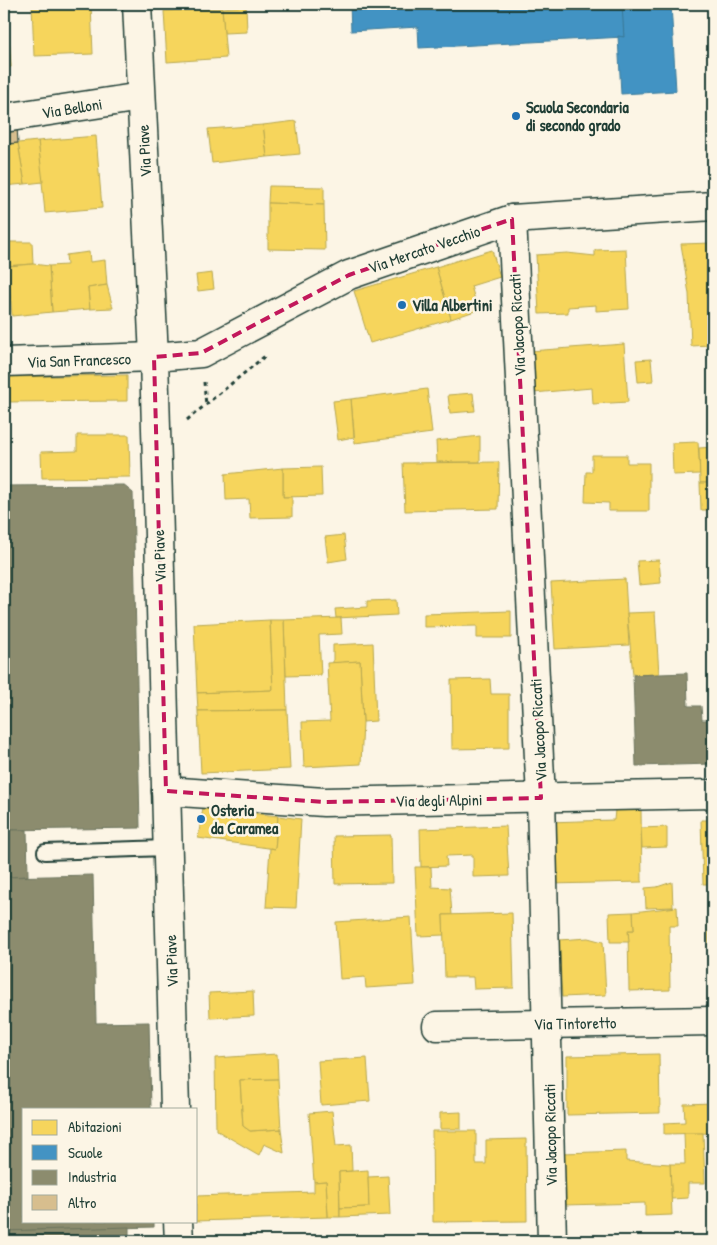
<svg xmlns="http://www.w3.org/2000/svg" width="717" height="1245" viewBox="0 0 717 1245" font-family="'Patrick Hand',sans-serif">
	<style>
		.homes { fill: #f6d55c; stroke: #b6a750 }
		.schools { fill: #4393c3; stroke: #387998 }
		.industry { fill: #8c8c6e; stroke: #6b745d }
		.building { fill: #d7be8e; stroke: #1f3d34 }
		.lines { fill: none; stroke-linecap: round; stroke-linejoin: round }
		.lane-casing { stroke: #1f3d34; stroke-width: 18 }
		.street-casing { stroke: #1f3d34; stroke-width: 31 }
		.path { stroke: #1f3d34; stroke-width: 3; stroke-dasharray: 4 4; stroke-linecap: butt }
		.lane { stroke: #fcf5e5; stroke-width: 14 }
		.street { stroke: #fcf5e5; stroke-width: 28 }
		.marked { fill: none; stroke: #c2185b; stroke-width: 4; stroke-dasharray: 10 6; stroke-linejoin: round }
		.poi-dot { fill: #1f6fb2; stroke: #fcf5e5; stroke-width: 2 }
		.labels { text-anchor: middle; stroke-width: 5; stroke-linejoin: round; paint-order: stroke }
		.poi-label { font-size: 16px; font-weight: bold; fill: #1f3d34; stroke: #fcf5e5; text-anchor: start }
		.street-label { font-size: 16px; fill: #1f3d34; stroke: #fcf5e5 }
	</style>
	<rect width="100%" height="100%" fill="#fcf5e5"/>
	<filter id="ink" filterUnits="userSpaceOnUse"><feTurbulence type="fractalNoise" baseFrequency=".02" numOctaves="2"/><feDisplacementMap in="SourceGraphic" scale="10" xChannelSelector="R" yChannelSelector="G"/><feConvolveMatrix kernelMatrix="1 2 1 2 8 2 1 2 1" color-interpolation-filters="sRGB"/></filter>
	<g filter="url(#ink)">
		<g class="homes">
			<polygon points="7,4 11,67 4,68 4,5"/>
			<polygon points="32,4 91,4 93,54 34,56"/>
			<polygon points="246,6 247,32 224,33 222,8"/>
			<polygon points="222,8 226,58 167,62 164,11"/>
			<polygon points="296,121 300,154 267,157 263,125"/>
			<polygon points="263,125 267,157 212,163 208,129"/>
			<polygon points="96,136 102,208 45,213 38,141"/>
			<polygon points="38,141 43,182 25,184 18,143"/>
			<polygon points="18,143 25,184 4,186 4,146"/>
			<polygon points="269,186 324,187 324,205 268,203"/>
			<polygon points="268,203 324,205 325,250 268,249"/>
			<polygon points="4,242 32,242 33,264 4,266"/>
			<polygon points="712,243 713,290 709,290 711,345 691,346 689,294 681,244"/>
			<polygon points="626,249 629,309 596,311 596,305 568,307 568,313 539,314 536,255 567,253 595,256 595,250"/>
			<polygon points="492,250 500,277 471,286 478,310 451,319 436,267"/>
			<polygon points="89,252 90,262 105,260 107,285 88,288 90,309 52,312 49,266 67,265 66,255"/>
			<polygon points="33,264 49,266 52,312 12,316 8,266"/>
			<polygon points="436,267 451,319 370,343 354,291"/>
			<polygon points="212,273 214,289 198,291 196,275"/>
			<polygon points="107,285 113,308 90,309 88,288"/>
			<polygon points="709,290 713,290 713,346 711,345"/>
			<polygon points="624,344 628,402 593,404 592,388 533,393 530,351"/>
			<polygon points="651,359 653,381 638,382 636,360"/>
			<polygon points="127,375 127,401 4,402 4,377"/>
			<polygon points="427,389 432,433 355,443 351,399"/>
			<polygon points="473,393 475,411 450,413 448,395"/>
			<polygon points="351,399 354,437 338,440 333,401"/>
			<polygon points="77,435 129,435 130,477 42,478 41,452 77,451"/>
			<polygon points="480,436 480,462 437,462 436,441"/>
			<polygon points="698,442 700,474 673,475 672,443"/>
			<polygon points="713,447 713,483 700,483 699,448"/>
			<polygon points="592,455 627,455 627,463 649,463 649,511 609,511 609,503 585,502 586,472 592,472"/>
			<polygon points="499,462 498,509 405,511 403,463"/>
			<polygon points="321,467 322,496 283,497 283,468"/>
			<polygon points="283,468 283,497 292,497 292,517 250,518 249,499 226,500 225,474"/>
			<polygon points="700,483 713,483 713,510 701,510"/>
			<polygon points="344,535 347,559 328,562 325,537"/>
			<polygon points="659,560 661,583 639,585 637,561"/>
			<polygon points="625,579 629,645 555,649 551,583"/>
			<polygon points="396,600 397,615 336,618 335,609 367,607 367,601"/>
			<polygon points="511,611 511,638 477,638 477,626 424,627 424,614"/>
			<polygon points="655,612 659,674 633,675 627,613"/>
			<polygon points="341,618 342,634 319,635 321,675 286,676 284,620"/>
			<polygon points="270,620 273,690 197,693 194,624"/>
			<polygon points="270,620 284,620 287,710 198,711 197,693 273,690"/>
			<polygon points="373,643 376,721 363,722 360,661 333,663 333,645"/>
			<polygon points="360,661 363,722 361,764 304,767 302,722 330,721 327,663"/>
			<polygon points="490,679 491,694 509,694 509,748 452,749 451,680"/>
			<polygon points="287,710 290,769 201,773 198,711"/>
			<polygon points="203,808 278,816 275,849 198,838"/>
			<polygon points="615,810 641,810 642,882 549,884 547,822 614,820"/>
			<polygon points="278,816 301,819 296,908 266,907 270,848 275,849"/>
			<polygon points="701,820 713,820 713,884 703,884"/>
			<polygon points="506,826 509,876 473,877 473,855 446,856 447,866 421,867 420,829"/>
			<polygon points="667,827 667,847 642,848 641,828"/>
			<polygon points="391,835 392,883 335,884 334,836"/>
			<polygon points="415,867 431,867 432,887 450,888 452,915 443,915 444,935 418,936"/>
			<polygon points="672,882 673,907 646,908 645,888 657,887"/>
			<polygon points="677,907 678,926 669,926 670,990 629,991 628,930 634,930 633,912"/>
			<polygon points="633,912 634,930 628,930 629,942 610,942 609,913"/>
			<polygon points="512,913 514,988 474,989 473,977 445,977 443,915"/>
			<polygon points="411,917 415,985 366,988 365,977 340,979 336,922"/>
			<polygon points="708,920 713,920 713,970 709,971"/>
			<polygon points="588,938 603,942 606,995 562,997 559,940"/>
			<polygon points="253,991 254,1016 210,1018 209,993"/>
			<polygon points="277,1054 278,1079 240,1080 243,1126 250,1131 281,1129 284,1153 264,1144 259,1155 216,1130 215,1058"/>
			<polygon points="659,1054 660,1113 567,1115 567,1056"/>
			<polygon points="367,1058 370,1101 321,1105 318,1061"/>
			<polygon points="278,1079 281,1129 250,1131 243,1126 240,1080"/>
			<polygon points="713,1103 713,1133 664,1134 664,1123 685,1122 684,1104"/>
			<polygon points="332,1111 336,1146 351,1145 352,1171 339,1172 340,1217 328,1217 326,1181 314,1182 309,1113"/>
			<polygon points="461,1112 461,1129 440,1129 440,1113"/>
			<polygon points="432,1131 476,1131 476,1164 486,1164 486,1140 526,1139 527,1221 433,1222"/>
			<polygon points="684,1133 703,1133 705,1183 688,1183 688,1198 671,1199 670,1164 685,1164"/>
			<polygon points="626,1151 626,1161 670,1164 672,1215 645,1216 645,1203 564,1205 562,1153"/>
			<polygon points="368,1170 369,1207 340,1208 339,1172"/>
			<polygon points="388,1176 390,1215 340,1217 340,1208 369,1207 368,1177"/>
			<polygon points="326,1181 328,1217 196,1221 196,1196 314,1192 314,1182"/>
		</g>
		<g class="schools">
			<polygon points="350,4 623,4 624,37 419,48 418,27 351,31"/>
			<polygon points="622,4 671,4 676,91 621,94 618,36 624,37"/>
		</g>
		<g class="industry">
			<polygon points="123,485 133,493 140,828 4,830 4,486"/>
			<polygon points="687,673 688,706 701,706 702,720 713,720 713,764 636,766 633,675"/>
			<polygon points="4,830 27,830 28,876 4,877"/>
			<polygon points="93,875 96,1023 149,1022 151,1109 24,1109 24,1221 154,1221 154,1227 4,1231 4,877"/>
			<polygon points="129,1227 129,1241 4,1241 4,1231"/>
		</g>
		<polygon class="building" points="17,127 18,143 4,144 4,128"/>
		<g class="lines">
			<defs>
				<polyline id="lane" points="45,852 167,848"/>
				<g id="street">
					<polyline points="137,4 154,357 175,1109"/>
					<polyline points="4,118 141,97"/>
					<polyline points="512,219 541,798 552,1241"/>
					<polyline points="4,362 154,357 201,353 349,275 512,219 713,206"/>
					<polyline points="166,791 324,802 713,794"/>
					<polyline points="437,1026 713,1021"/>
					<polyline points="178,1221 179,1241"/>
				</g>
			</defs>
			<use href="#lane" class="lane-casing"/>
			<use href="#street" class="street-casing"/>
			<g class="path">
				<polyline points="204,382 206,406"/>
				<polyline points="187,420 265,356"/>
			</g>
			<use href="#lane" class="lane"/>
			<use href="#street" class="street"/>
		</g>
	</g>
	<path class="marked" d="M 512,219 L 541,798 L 324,802 L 166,791 L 154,357 L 201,353 L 349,275 Z"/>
	<g class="poi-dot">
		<circle cx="516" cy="116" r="5"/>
		<circle cx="402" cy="305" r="5"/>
		<circle cx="201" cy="819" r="5"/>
	</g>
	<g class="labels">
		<g class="poi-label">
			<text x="526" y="113">Scuola Secondaria<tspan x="526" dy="18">di secondo grado</tspan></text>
			<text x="412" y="311">Villa Albertini</text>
			<text x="211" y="816">Osteria<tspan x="211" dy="18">da Caramea</tspan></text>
		</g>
		<g class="street-label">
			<text transform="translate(72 108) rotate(-9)" y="6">Via Belloni</text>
			<text transform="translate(144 151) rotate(-93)" y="6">Via Piave</text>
			<text transform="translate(424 249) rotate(-19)" y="6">Via Mercato Vecchio</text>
			<text transform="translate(517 325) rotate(-93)" y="6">Via Jacopo Riccati</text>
			<text transform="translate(79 360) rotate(-2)" y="6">Via San Francesco</text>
			<text transform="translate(159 556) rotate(-92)" y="6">Via Piave</text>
			<text transform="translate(538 730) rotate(-93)" y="6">Via Jacopo Riccati</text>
			<text transform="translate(439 800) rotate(-1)" y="6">Via degli Alpini</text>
			<text transform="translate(171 961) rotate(-92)" y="6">Via Piave</text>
			<text transform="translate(575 1023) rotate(-1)" y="6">Via Tintoretto</text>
			<text transform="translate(550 1135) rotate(-91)" y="6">Via Jacopo Riccati</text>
		</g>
	</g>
	<rect width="717" height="1245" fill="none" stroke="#fcf5e5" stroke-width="20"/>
	<rect x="10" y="10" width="697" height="1225" fill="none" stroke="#1f3d34" stroke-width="2" filter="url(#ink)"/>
	<rect x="22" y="1108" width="175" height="115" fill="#fcf5e5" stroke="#a4ab9e"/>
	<rect x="32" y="1120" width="25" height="15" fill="#f6d55c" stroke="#a4ab9e"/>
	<text x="68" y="1132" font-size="15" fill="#1f3d34">Abitazioni</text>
	<rect x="32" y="1145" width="25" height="15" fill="#4393c3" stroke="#a4ab9e"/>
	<text x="68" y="1158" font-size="15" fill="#1f3d34">Scuole</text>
	<rect x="32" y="1170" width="25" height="15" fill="#8c8c6e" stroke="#a4ab9e"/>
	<text x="68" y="1182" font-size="15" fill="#1f3d34">Industria</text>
	<rect x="32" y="1195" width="25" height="15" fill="#d7be8e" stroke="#a4ab9e"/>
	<text x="68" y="1208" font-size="15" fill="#1f3d34">Altro</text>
</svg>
